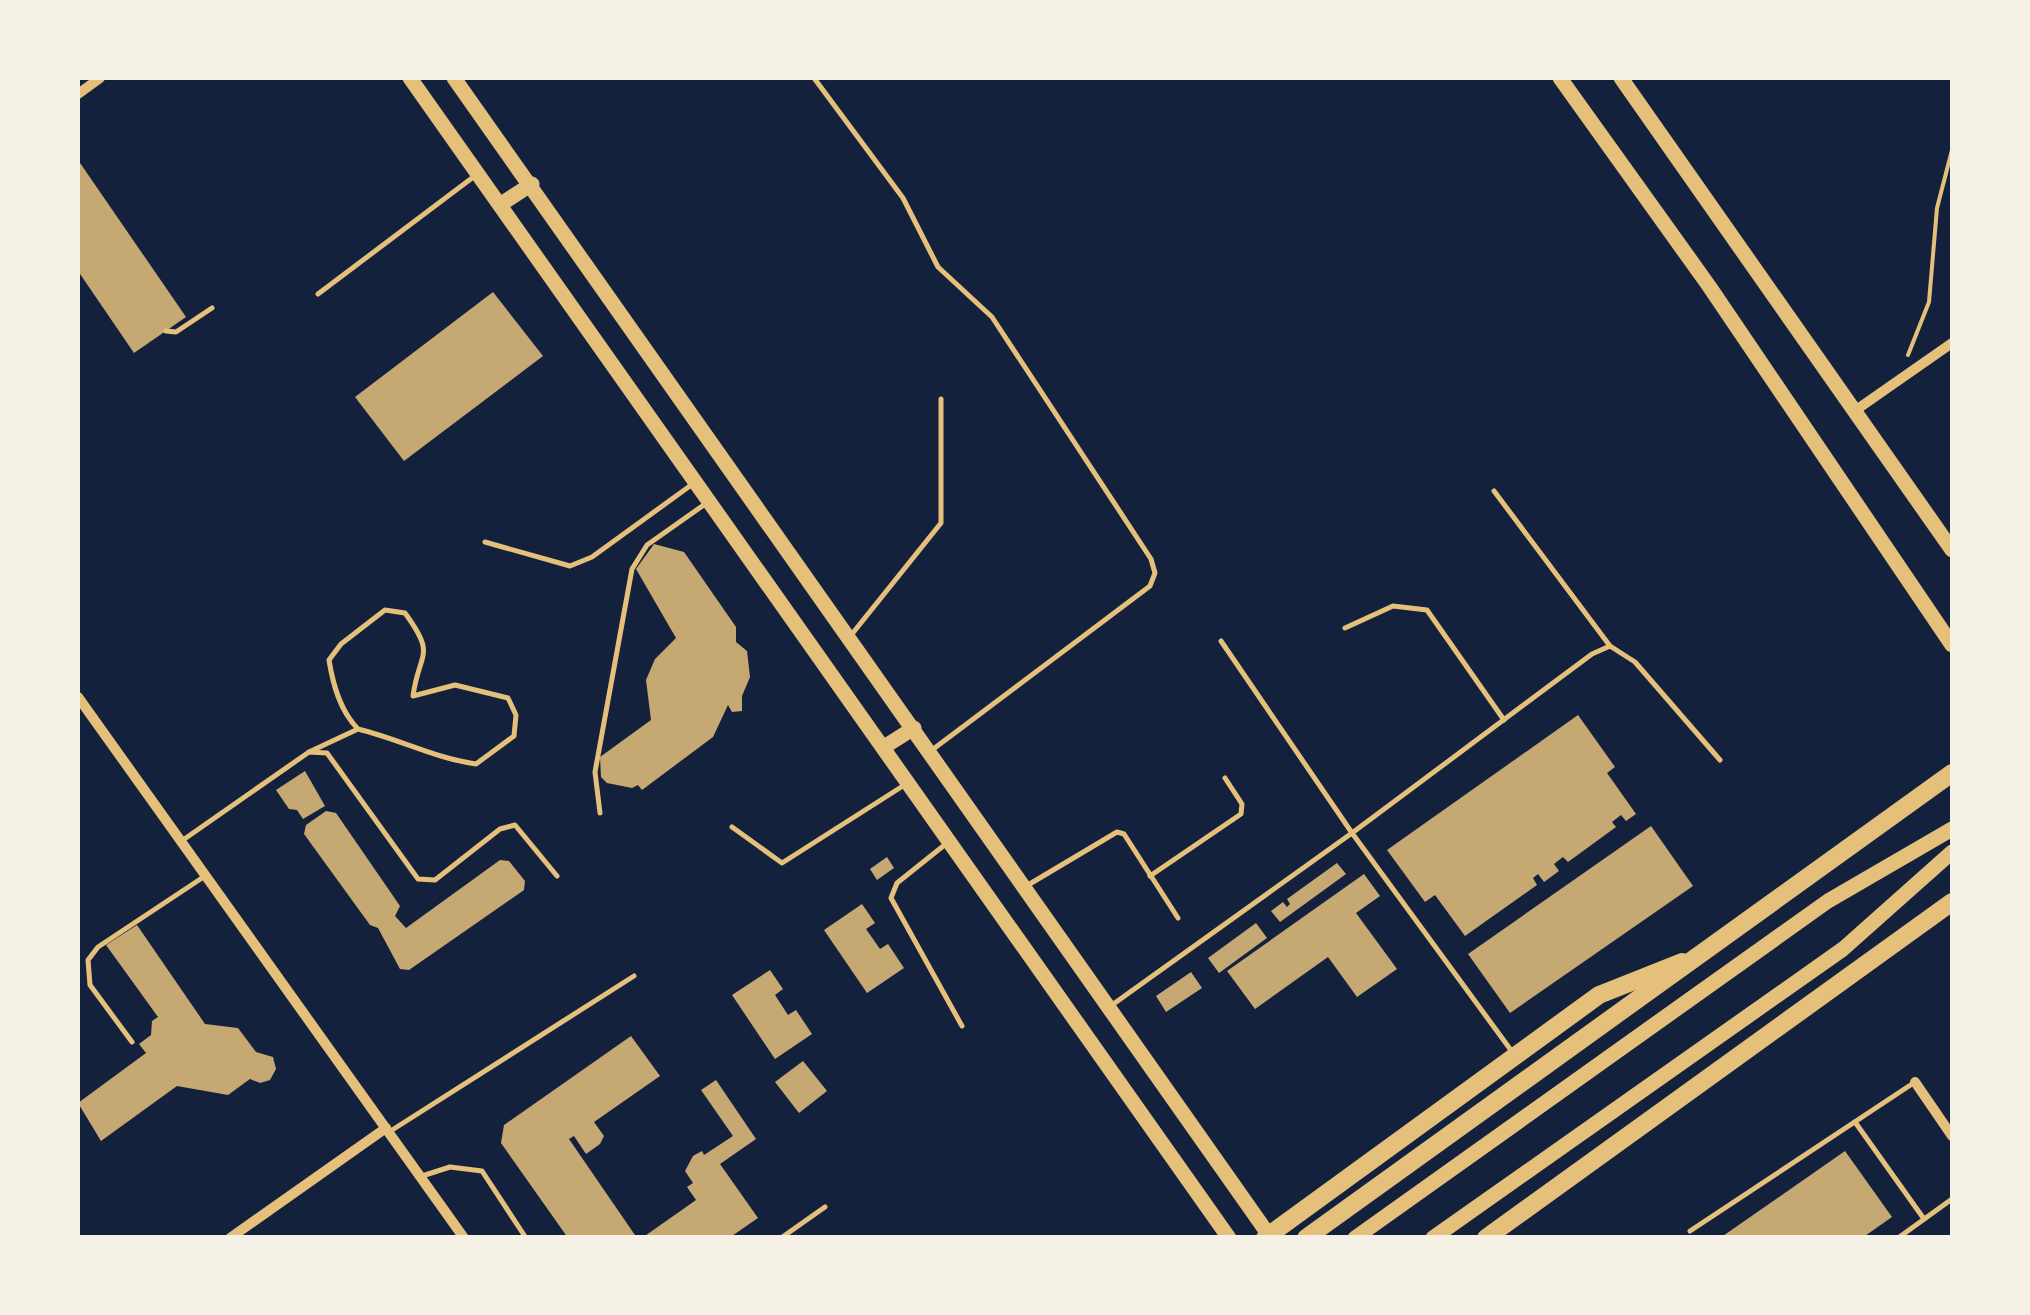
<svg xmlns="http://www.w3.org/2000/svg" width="2030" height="1315" viewBox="0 0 2030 1315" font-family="'DejaVu Sans',sans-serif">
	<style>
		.building { fill: #c6a872 }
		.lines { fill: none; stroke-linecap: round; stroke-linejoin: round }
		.path { stroke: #e5c07b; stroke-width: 4 }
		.service { stroke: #e5c07b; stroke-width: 5 }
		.minor { stroke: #e5c07b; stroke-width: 10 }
		.secondary { stroke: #e5c07b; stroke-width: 15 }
		.primary { stroke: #e5c07b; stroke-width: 18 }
	</style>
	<rect width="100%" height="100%" fill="#14213d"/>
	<g class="building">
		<polygon points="78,160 186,317 134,353 78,271"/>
		<polygon points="493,292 543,356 404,461 355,397"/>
		<polygon points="654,544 684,552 736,627 736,642 747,651 750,677 742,696 742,711 732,712 728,705 713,737 642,790 638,785 632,788 607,783 601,777 600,757 651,720 646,680 655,659 676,638 636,569"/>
		<polygon points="1578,715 1615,767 1607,773 1636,814 1626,821 1621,815 1612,822 1616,827 1568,862 1563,857 1554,864 1559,871 1544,882 1538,874 1533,878 1537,885 1465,936 1435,895 1425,902 1387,850"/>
		<polygon points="305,771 325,806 303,819 297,810 289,809 276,790"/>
		<polygon points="326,811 336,813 400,906 395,916 406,928 500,860 509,861 525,881 524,890 409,970 400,969 378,928 370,925 304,834 306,825"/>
		<polygon points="1651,826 1693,886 1510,1013 1468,954"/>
		<polygon points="887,857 894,868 877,880 870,869"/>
		<polygon points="1337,863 1346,874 1280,922 1271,911 1283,902 1287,907 1290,904 1287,899"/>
		<polygon points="1364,874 1380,896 1356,913 1397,969 1357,997 1328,957 1255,1009 1227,971"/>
		<polygon points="862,904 875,923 866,929 880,949 888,944 904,968 867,993 824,930"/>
		<polygon points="1256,923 1267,938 1219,973 1208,958"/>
		<polygon points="137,925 205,1024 238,1028 256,1052 273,1057 276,1069 270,1080 260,1083 250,1079 228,1095 177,1086 101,1141 78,1103 146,1053 139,1044 151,1035 152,1021 158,1017 106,945"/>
		<polygon points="770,970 783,989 775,995 788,1015 796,1010 812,1034 775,1059 732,995"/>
		<polygon points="1191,972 1202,988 1166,1012 1156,996"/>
		<polygon points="631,1036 660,1076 594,1122 604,1136 600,1144 586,1154 574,1136 569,1139 637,1238 568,1238 501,1143 504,1125"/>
		<polygon points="803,1061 827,1091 799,1113 775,1082"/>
		<polygon points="716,1080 756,1139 720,1164 758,1218 729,1238 642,1238 696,1200 687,1187 693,1183 685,1171 693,1156 702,1151 704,1155 733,1136 701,1090"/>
		<polygon points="1845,1151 1892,1217 1862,1238 1720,1238"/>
	</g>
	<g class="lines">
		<polyline class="path" points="1908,355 1929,302 1937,208 1952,150"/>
		<g class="service">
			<polyline points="814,78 903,198 938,267 992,317 1151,559 1155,573 1150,586 932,750"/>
			<polyline points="318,294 476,175"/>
			<polyline points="166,331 176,332 212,308"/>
			<polyline points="1494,491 1610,646"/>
			<polyline points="485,542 570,566 592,557 694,483"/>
			<polyline points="1345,628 1393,606 1427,610 1504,720"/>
			<polyline points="852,634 941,523 941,399"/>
			<polyline points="1221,641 1352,833 1592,654 1610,646 1635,662 1720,760"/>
			<path d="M 309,752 L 358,729 C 340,711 333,685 329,660 L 341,644 L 385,610 L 405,613 C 437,657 419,651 413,696 L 455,685 L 508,698 L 516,715 L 514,736 L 476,764 C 434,758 399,739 358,729"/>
			<polyline points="600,813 595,772 632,569 647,545 708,502"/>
			<polyline points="732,827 782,863 906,784"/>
			<polyline points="183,840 309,752 327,753 418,879 435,880 500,829 515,825 557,876"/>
			<polyline points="947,843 897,883 891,898 962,1026"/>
			<polyline points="1150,876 1241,814 1242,804 1225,778"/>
			<polyline points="1028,885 1117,832 1124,834 1178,918"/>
			<polyline points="1112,1005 1352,833 1513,1053"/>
			<polyline points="132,1042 90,985 88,960 98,947 205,876"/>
			<polyline points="1855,1122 1924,1219"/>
			<polyline points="389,1132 634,976"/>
			<polyline points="422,1176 450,1167 482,1171 526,1238"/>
			<polyline points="1690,1231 1915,1082"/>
			<polyline points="781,1238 825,1207"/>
			<polyline points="1898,1238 1952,1199"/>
		</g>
		<g class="minor">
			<polyline points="78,94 100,78"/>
			<polyline points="1856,410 1952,343"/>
			<polyline points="78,697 464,1238"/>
			<polyline points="1915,1082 1952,1136"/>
			<polyline points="230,1238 386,1128"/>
		</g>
		<g class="secondary">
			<polyline points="410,78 1229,1238"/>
			<polyline points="454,78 1271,1238"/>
			<polyline points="1560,78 1709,286 1952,645"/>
			<polyline points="1621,78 1952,550"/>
			<polyline points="501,204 532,184"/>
			<polyline points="884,747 914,728"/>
			<polyline points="1355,1238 1828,901 1952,829"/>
			<polyline points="1433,1238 1843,949 1952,852"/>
		</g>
		<g class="primary">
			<polyline points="1265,1238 1599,995 1682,962"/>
			<polyline points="1306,1238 1952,773"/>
			<polyline points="1486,1238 1952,902"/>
		</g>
	</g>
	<rect width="2030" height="1315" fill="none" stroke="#f6f1e7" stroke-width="160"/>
</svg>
